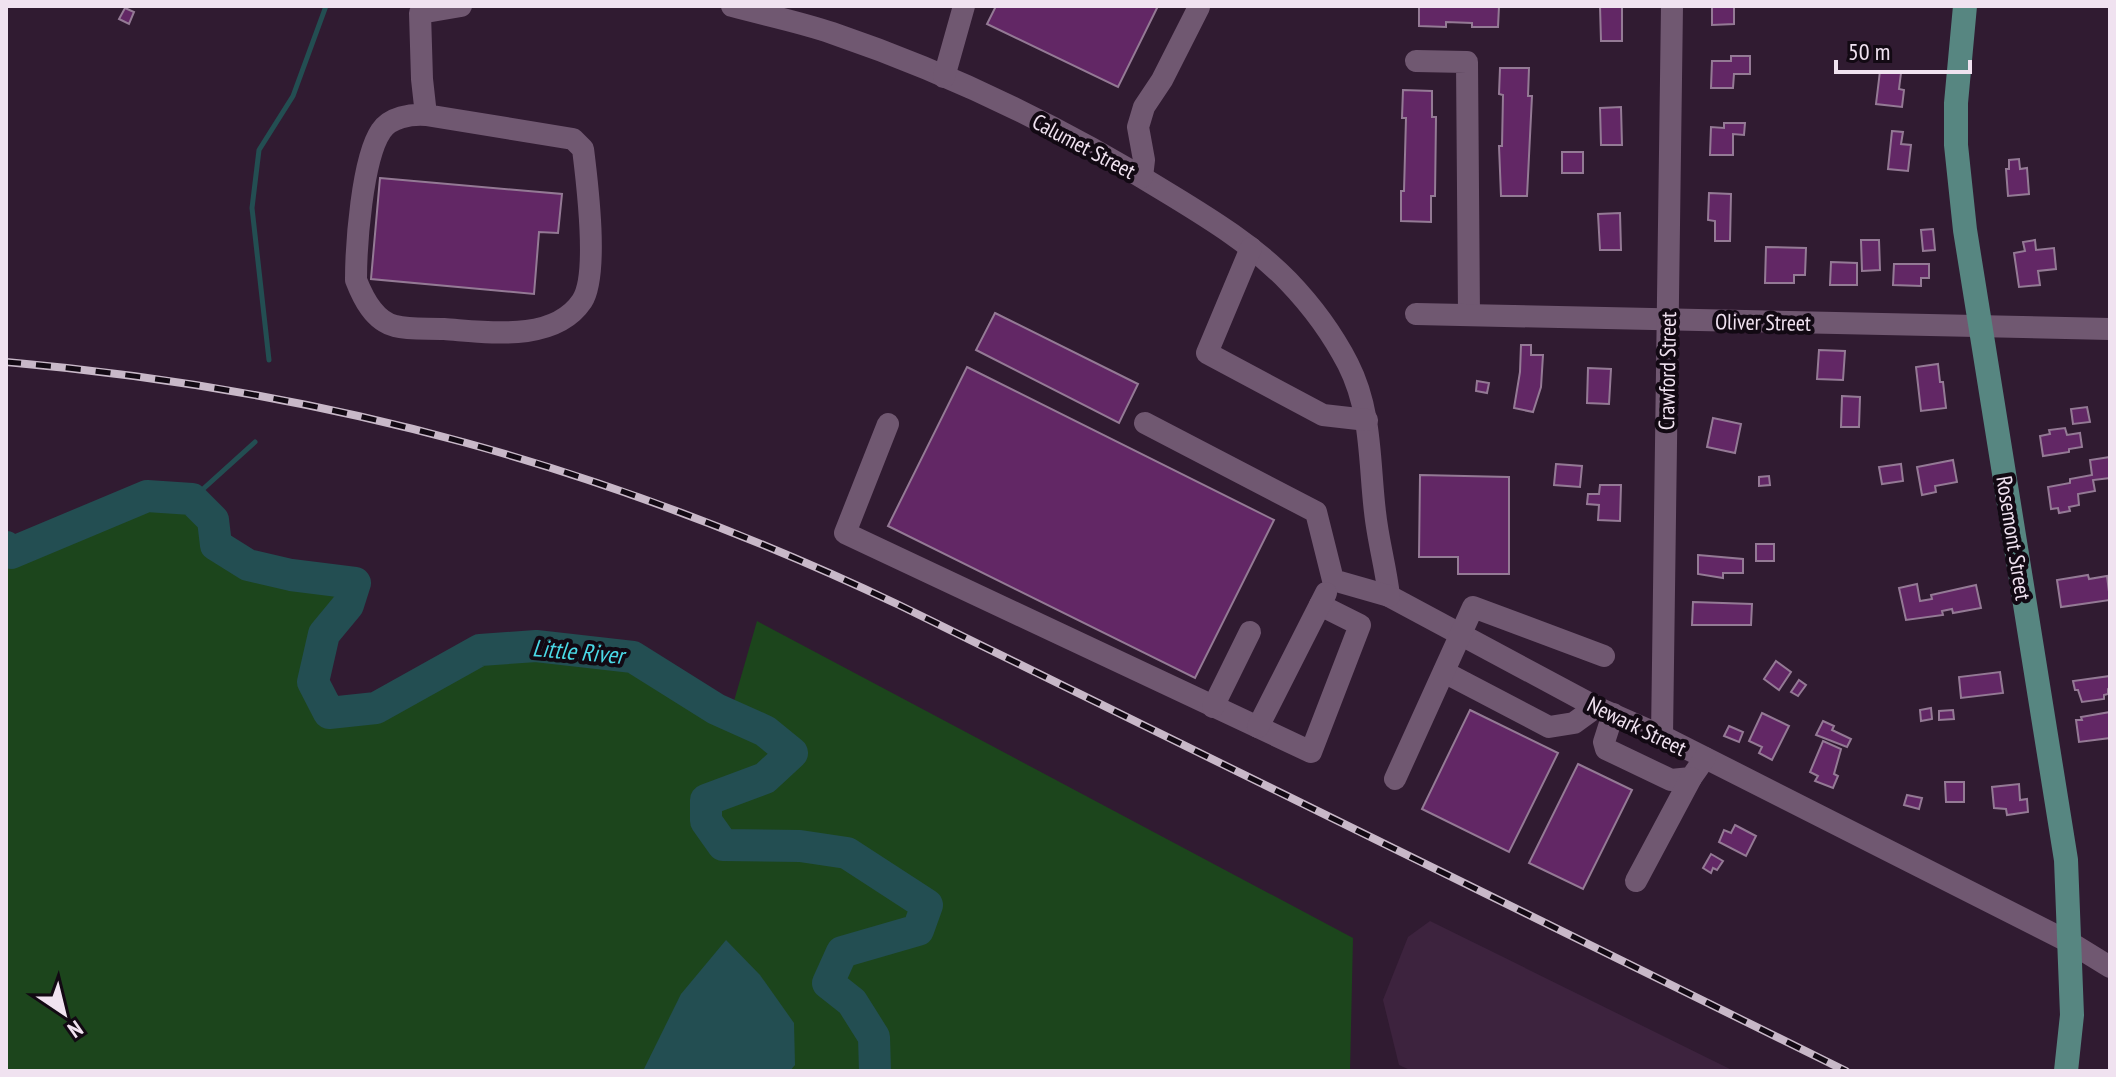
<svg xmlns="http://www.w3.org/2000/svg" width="2116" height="1077" viewBox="0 0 2116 1077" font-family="'PT Sans Narrow',sans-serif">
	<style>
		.built { fill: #3d233e }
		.green { fill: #1c451c }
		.water { fill: #234e52 }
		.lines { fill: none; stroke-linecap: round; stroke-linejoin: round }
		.stream { stroke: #234e52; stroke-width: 5 }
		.river { stroke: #234e52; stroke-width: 32 }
		.building { fill: #622765; stroke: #947a95; stroke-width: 2 }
		.minor { stroke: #705871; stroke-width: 22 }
		.major { stroke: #578681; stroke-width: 24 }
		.rail-casing { stroke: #c8b8c8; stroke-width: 8 }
		.rail { stroke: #120913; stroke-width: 5; stroke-dasharray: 15; stroke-linecap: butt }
		.labels { text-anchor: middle; stroke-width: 8; stroke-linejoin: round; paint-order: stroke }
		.street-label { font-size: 22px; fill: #f0e2f0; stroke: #120913 }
		.water-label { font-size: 24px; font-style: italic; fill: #4ad9e6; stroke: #120913 }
	</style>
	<rect width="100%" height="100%" fill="#301b31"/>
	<polygon class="built" points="1430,921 1734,1071 1412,1071 1399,1065 1383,1000 1408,937"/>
	<polygon class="green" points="147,496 192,499 213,520 216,545 248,565 355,583 324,634 313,682 329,713 376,708 480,650 629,648 730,715 757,621 1353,938 1350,1071 6,1071 6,547 12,553"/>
	<polygon class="water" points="726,940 760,975 794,1023 795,1065 790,1071 643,1071 681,994"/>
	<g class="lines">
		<g class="stream">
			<polyline points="269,360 252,208 259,150 293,96 326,6"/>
			<polyline points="192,499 255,442"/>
		</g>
		<polyline class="river" points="6,547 11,553 147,496 192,499 213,520 216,545 248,565 291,575 355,583 348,605 324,634 313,682 329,713 376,708 480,650 536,646 633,657 716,709 765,731 792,753 765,778 706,800 706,821 723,845 800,846 847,853 927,905 918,930 842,952 828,983 852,1002 874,1037 875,1071"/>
	</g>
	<g class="building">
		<polygon points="996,6 1158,6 1118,87 987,24"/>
		<polygon points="1419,6 1499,6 1498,27 1472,27 1472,23 1446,22 1446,27 1419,26"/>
		<polygon points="1600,6 1622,6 1622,41 1601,41"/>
		<polygon points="1712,6 1734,6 1734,24 1712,25"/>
		<polygon points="125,8 134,12 129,24 119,19"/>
		<polygon points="1731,56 1750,56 1750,74 1734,74 1733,88 1711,88 1712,61 1731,61"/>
		<polygon points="1500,68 1529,68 1528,96 1532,96 1527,196 1501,196 1499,146 1502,146 1503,95 1499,94"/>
		<polygon points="1880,71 1901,73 1899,89 1904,90 1902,107 1876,104"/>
		<polygon points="1403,90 1432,91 1432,117 1436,117 1435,196 1431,196 1431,222 1401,221 1401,191 1404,191 1406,118 1402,118"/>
		<polygon points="1621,107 1622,145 1601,145 1600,108"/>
		<polygon points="1724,123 1745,123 1744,135 1733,134 1733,155 1710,155 1711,127 1724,128"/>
		<polygon points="1892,131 1903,132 1901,144 1911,145 1908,171 1888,169"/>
		<rect x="1562" y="152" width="21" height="21"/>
		<polygon points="2019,159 2020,169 2027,168 2029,194 2008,196 2006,169 2009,169 2009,160"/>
		<polygon points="380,178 562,194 558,233 539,232 534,294 371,279"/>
		<polygon points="1709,193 1731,194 1730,241 1715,241 1715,221 1708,220"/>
		<polygon points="1620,213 1621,250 1600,250 1598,214"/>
		<polygon points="1933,229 1935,250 1923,251 1921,230"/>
		<polygon points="1861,240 1879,240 1880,270 1862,271"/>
		<polygon points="2035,240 2036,250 2054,248 2056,269 2038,271 2040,285 2019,287 2014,253 2025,251 2023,242"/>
		<polygon points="1766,247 1806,248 1805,275 1794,275 1794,283 1765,283"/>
		<polygon points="1831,262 1857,263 1857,285 1830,285"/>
		<polygon points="1894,264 1929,264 1929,278 1921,278 1921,286 1893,285"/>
		<polygon points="995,313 1138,384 1119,423 976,350"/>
		<polygon points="1521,345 1531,345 1531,355 1543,355 1541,387 1533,412 1514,408 1520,372"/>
		<polygon points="1819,350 1845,351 1843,380 1817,379"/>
		<polygon points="1938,364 1940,382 1943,382 1946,408 1921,411 1916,367"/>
		<polygon points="967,367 1274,520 1195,678 888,526"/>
		<polygon points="1588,368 1611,369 1609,404 1587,403"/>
		<polygon points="1477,381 1489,383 1487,393 1476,391"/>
		<polygon points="1842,396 1860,397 1859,427 1841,427"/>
		<polygon points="2087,407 2090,422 2073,424 2071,409"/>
		<polygon points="1713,418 1741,424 1735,453 1707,447"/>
		<polygon points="2065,428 2067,435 2080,433 2082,447 2069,449 2069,452 2043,456 2040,436 2050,434 2049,430"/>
		<polygon points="2110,457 2110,478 2093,480 2095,491 2078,494 2079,505 2069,507 2070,511 2059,513 2058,508 2051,509 2048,487 2070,483 2070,479 2092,475 2090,460"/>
		<polygon points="1953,460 1957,482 1935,486 1936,492 1922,495 1917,467"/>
		<polygon points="1556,464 1582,466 1580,487 1554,485"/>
		<polygon points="1901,464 1903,481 1882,484 1879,467"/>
		<polygon points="1420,475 1509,477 1509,574 1458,574 1458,557 1419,557"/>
		<polygon points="1769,476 1770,485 1759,486 1759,477"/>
		<polygon points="1600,485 1621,485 1620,521 1598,520 1599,505 1587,504 1588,494 1599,494"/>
		<rect x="1756" y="544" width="18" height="17"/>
		<polygon points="1698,555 1743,559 1743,573 1723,573 1723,578 1698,574"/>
		<polygon points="2088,575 2089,579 2107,576 2110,600 2061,607 2057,580"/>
		<polygon points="1917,584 1920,601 1932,599 1931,595 1976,585 1981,608 1953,613 1952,609 1942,611 1943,615 1906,620 1899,588"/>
		<polygon points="1693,602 1752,604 1751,625 1692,625"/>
		<polygon points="1776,661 1791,672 1779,690 1764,679"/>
		<polygon points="2000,672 2003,693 1961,698 1959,677"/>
		<polygon points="2110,676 2110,688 2108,689 2108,694 2104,695 2104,699 2082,702 2078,690 2075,690 2073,681"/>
		<polygon points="1799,680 1806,685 1798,696 1791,692"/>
		<polygon points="1931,708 1932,719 1921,721 1920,710"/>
		<polygon points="1470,710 1558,753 1509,852 1422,809"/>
		<polygon points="1953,710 1954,719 1939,720 1939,711"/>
		<polygon points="2110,712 2110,738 2079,742 2076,720 2082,720 2081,717"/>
		<polygon points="1762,713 1789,726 1772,760 1759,753 1762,747 1749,741"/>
		<polygon points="1823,721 1834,726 1832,730 1851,739 1847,747 1816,735"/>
		<polygon points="1729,726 1743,732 1739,742 1724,736"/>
		<polygon points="1823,741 1841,749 1834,774 1838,776 1833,788 1815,781 1818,776 1810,772"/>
		<polygon points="1578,764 1632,790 1583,889 1529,863"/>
		<polygon points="1945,782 1964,782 1964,802 1946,802"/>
		<polygon points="2019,784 2020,800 2027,799 2028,812 2007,815 2006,809 1994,808 1992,787"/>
		<polygon points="1907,795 1922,798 1919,809 1904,805"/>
		<polygon points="1735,825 1756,836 1746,856 1719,842 1724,830 1731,833"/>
		<polygon points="1711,854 1723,861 1717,870 1713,868 1711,873 1703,868"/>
	</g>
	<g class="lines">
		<g class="minor">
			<path d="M 732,6 C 765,15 800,22 832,33 C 950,73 1065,129 1171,195 C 1212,220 1254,246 1288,281 C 1312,306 1332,333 1348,364 C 1372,411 1369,462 1375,512 C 1378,541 1386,568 1389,596 L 1596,707 L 1662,736 L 2071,943 L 2110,967"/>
			<polyline points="1416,61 1467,62 1469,315"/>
			<polyline points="944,77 964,6"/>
			<path d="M 426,115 C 411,114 390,117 381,131 C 362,159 356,246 356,280 C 363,298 374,321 395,326 C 410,330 428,328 444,329 C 487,332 554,343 582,301 C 599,275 587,181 583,149 L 573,139 L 426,115 L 422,79 L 420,13 L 461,6"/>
			<polyline points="1142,177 1144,160 1138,127 1144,107 1162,80 1199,7"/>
			<polyline points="1251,248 1207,353 1323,415 1367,420"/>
			<polyline points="1416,314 2110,329"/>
			<polyline points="1145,423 1316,512 1333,580 1389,596"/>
			<polyline points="888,424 845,533 1311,752 1360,625 1320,605"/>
			<polyline points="1444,672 1549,727 1574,723 1596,707"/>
			<polyline points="1213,707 1250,632"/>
			<polyline points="1613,714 1604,742 1606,749 1671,780 1691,778 1705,758"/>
			<polyline points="1258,727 1326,593"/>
			<polyline points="1662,736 1672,6"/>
			<polyline points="1395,779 1473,607 1604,656"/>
			<polyline points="1636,881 1691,778"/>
		</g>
		<polyline class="major" points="1965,6 1956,103 1956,145 1965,230 2066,860 2072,1015 2066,1071"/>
		<defs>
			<path id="rail" d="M 6,362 C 328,390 607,467 899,605 L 1846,1071"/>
		</defs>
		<use href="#rail" class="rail-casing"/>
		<use href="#rail" class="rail"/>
	</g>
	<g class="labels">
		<g class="street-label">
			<text transform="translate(1084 146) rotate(28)" y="8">Calumet Street</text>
			<text transform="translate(1763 322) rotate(1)" y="8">Oliver Street</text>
			<text transform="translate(1667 371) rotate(-89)" y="8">Crawford Street</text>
			<text transform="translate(2014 538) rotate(81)" y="8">Rosemont Street</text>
			<text transform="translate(1637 726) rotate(26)" y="8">Newark Street</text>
		</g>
		<g class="water-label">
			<text transform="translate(578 652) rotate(5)" y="8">Little River</text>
		</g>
	</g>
	<rect width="2116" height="1077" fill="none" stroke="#f0e2f0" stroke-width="16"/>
	<g transform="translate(64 1013) rotate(145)" stroke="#120913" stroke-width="6" paint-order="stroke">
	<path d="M0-6L14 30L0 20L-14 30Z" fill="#f0e2f0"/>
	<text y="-12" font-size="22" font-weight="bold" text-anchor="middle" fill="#f0e2f0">N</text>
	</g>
	<path d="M1836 60v12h134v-12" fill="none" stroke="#f0e2f0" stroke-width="4"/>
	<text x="1848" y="60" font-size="24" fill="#f0e2f0" stroke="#120913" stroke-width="6" paint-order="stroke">50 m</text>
</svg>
